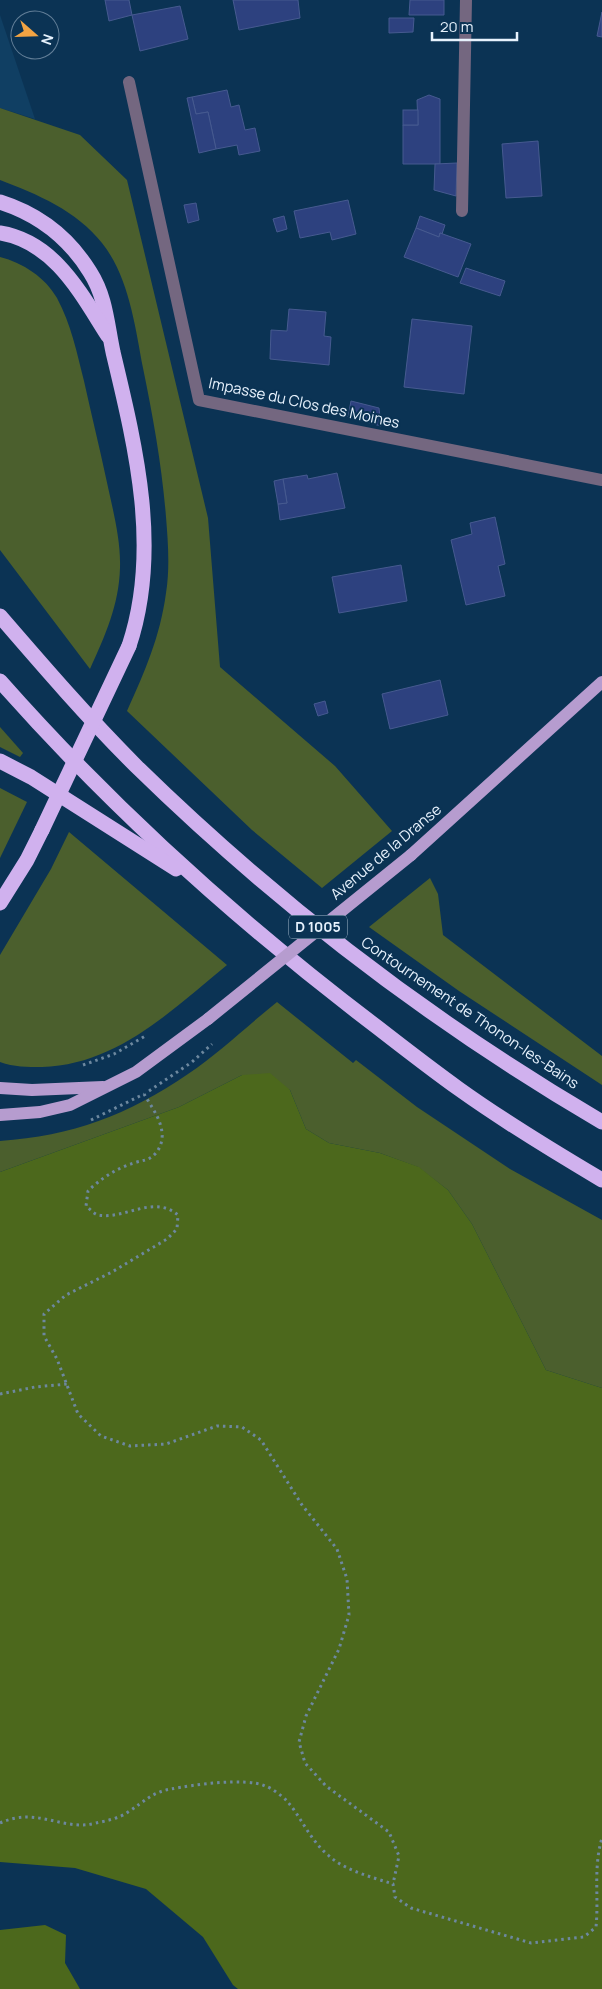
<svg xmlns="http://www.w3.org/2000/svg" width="602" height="1989" viewBox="0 0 602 1989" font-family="Manrope,sans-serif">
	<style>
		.built { fill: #103f63 }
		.green { fill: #4b5f2d }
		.forest { fill: #4c681c }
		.building { fill: #2d417f; stroke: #465a90 }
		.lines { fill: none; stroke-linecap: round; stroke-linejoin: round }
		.path { stroke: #6d889f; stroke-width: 3; stroke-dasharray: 2.5 4; stroke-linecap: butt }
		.minor { stroke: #746780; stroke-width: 12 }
		.major { stroke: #b69ccf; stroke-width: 12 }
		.highway { stroke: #d0b1ee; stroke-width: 15 }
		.major-bridge { stroke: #b69ccf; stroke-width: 12 }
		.highway-bridge { stroke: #d0b1ee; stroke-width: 15 }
		.labels { text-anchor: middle; stroke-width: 4; stroke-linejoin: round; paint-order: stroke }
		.shield { fill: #0b3354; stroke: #a5b9ca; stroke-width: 1 }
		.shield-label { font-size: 14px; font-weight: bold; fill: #e7f2fd }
		.street-label { font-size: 15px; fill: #e7f2fd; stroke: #0b3354 }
	</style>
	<rect width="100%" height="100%" fill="#0b3354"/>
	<polygon class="built" points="0,15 35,119 0,108"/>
	<g class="green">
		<path d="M 0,108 L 80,135 L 127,180 L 208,518 L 220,667 L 335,766 L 392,831 L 322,888 L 252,830 L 127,711 C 145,671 160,637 166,593 C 170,568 168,542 166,517 C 162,466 153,417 143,368 C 135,326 129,277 102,243 C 77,211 37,194 0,180 Z"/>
		<path d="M 0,257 C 23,263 45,277 57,298 C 71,324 77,353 84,381 C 91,413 99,445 106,478 C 112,507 121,538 120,568 C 119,605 105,636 90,669 L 0,550 Z"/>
		<polygon points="0,727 23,753 20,757 0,747"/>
		<polygon points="0,788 27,802 0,858"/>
		<path d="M 69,832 L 227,965 C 172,1010 117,1065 42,1067 C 27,1067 14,1067 0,1062 L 0,955 L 51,869 Z"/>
		<polygon points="430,878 438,894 443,935 602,1056 602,1085 459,991 369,927"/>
		<path d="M 277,1002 L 353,1063 L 356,1060 L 417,1107 L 510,1169 L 602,1220 L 602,1388 L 546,1370 L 472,1224 L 448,1190 L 418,1167 L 380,1153 L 329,1143 L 306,1129 L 290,1090 L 242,1075 L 179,1107 L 0,1172 L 0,1141 C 72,1136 128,1115 188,1074 C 219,1053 247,1026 277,1002 Z"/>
	</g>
	<g class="forest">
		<polygon points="270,1073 290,1090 306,1129 329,1143 380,1153 419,1167 448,1190 472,1224 546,1370 602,1388 602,1989 238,1989 233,1985 203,1937 146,1889 75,1868 0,1862 0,1172 179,1107 242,1075"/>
		<polygon points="45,1925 66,1935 65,1963 80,1989 0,1989 0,1930"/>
	</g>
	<g class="building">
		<polygon points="105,0 129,0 132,15 109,21"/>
		<polygon points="233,0 298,0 300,18 239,30"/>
		<polygon points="410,0 444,0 444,15 409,15"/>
		<polygon points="180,6 188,39 140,51 132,15"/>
		<polygon points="602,12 602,37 597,36"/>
		<polygon points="389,18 414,18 413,32 389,33"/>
		<polygon points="227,90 231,107 239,105 245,130 255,128 260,151 239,155 237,145 216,149 208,112 196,114 192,97"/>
		<polygon points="429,95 440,99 440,164 403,164 403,125 418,125 417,100"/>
		<polygon points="192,97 196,114 208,112 216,149 199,153 187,98"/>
		<rect x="403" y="110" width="15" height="15"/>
		<polygon points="538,141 542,196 506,198 502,144"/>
		<polygon points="457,163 456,196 434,190 435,164"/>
		<polygon points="348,200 356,234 332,240 330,232 300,238 294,211"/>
		<polygon points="196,203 199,220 188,223 184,205"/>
		<polygon points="284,216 287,229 277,232 273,219"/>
		<polygon points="420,216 445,225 442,234 440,233 439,237 416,228"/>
		<polygon points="416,228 439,237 440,233 471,244 458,277 404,257"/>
		<polygon points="466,268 505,281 500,296 460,283"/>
		<polygon points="289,309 326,312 324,336 331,337 329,365 270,359 271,330 287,331"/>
		<polygon points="412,319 472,326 464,394 404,387"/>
		<polygon points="351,401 379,408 381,426 348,417"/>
		<polygon points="337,473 345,508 280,520 278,504 287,503 283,479 307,475 308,479"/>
		<polygon points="283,479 287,503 278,504 274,481"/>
		<polygon points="495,517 505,564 498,566 505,596 466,605 451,540 472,534 470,523"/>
		<polygon points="401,565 407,601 339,613 332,577"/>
		<polygon points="440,680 448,715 390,729 382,694"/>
		<polygon points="325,701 328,713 318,716 314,704"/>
	</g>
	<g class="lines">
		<g class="path">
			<polyline points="83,1065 114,1054 147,1035"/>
			<polyline points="149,1091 192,1062 212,1044"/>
			<path d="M 144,1094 C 151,1106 161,1119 162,1133 C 163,1140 160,1149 155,1154 C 149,1161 142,1160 134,1163 C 117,1168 100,1179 88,1191 L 86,1206 C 90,1209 94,1214 98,1215 C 125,1220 153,1194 178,1215 L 177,1229 L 167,1239 L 112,1272 L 66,1295 L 44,1314 L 44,1336 L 57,1359 L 78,1414 L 101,1436 L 130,1446 L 166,1444 L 217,1426 L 242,1427 L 261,1440 L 302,1505 L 337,1549 L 347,1579 L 349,1615 L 339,1649 L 306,1716 L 299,1742 L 305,1763 L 326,1786 L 389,1832 L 399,1856 L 393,1884"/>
			<polyline points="91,1120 144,1094"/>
			<polyline points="0,1394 35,1387 67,1384"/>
			<path d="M 0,1823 C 38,1806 63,1832 96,1823 C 106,1821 120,1818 128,1812 C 144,1802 152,1792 171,1789 C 192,1785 246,1777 265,1786 C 272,1788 282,1796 287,1801 C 301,1817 310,1840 328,1855 C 345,1871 372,1877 393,1884 L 395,1897 L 411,1908 L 531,1943 L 584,1937 L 596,1927 C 599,1897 593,1868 602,1838"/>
		</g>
		<g class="minor">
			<polyline points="129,82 199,400 602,480"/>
			<polyline points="462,211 466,0"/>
		</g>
		<g class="major">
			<polyline points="411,855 602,682"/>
			<polyline points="0,1088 32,1090 103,1087"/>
			<polyline points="0,1115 40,1112 70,1105 136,1072 208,1019"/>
		</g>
		<g class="highway">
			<path d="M 0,202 C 38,214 69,238 90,272 C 106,297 107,324 113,352 C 136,448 161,550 129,646"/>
			<path d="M 0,233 C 55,242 81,294 108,336"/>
			<path d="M 0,616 C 44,667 88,718 136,766 C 276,903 433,1023 602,1122"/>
			<path d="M 0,681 C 113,809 241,924 377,1027 C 404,1048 431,1069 459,1089 C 505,1122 553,1151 602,1180"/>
			<polyline points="0,761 31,777 176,869"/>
			<polyline points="0,903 27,860 42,830"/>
		</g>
		<polyline class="major-bridge" points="208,1019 411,855"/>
		<polyline class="highway-bridge" points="42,830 129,646"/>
	</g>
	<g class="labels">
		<rect class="shield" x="289" y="915.5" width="58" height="23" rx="4"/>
		<g class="shield-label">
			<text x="318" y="932">D 1005</text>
		</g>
		<g class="street-label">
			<text transform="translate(304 403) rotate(12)" y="5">Impasse du Clos des Moines</text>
			<text transform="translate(386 852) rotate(-40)" y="5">Avenue de la Dranse</text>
			<text transform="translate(470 1013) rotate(34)" y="5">Contournement de Thonon-les-Bains</text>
		</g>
	</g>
	<g transform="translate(35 35) rotate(110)"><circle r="24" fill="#0b3354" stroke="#637f98"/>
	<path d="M0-4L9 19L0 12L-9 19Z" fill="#f3a443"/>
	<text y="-8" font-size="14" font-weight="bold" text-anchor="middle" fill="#e7f2fd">N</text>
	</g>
	<path d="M432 32v8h85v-8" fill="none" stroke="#e7f2fd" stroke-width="2.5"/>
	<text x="440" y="32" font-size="15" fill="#e7f2fd" stroke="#0b3354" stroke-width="4" paint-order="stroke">20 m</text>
</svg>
